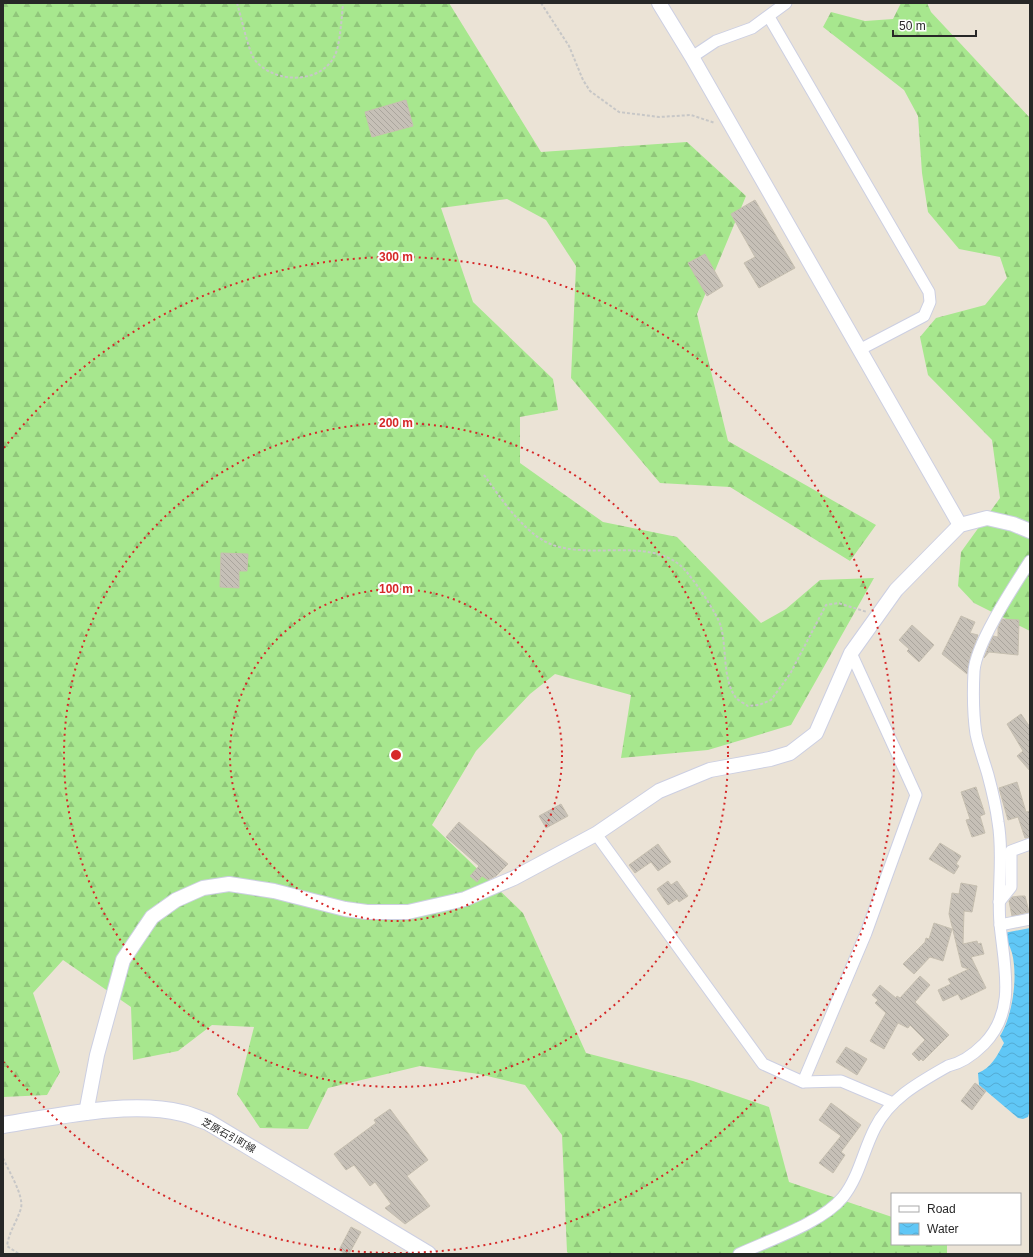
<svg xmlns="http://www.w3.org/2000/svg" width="1033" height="1257" viewBox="0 0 1033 1257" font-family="Helvetica,'Noto Sans JP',sans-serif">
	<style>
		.forest { fill: url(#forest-firs) }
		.water { fill: url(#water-waves) }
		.building { fill: url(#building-back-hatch); stroke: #c6bfb0 }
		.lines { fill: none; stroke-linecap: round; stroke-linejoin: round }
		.minor-casing { stroke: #cccfe2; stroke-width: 13 }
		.tertiary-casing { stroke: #cccfe2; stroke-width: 16 }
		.secondary-casing { stroke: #cccfe2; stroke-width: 18 }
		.path { stroke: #c7c7c7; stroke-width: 2; stroke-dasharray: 3 2; stroke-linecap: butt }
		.minor { stroke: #fff; stroke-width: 11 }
		.tertiary { stroke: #fff; stroke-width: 14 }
		.secondary { stroke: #fff; stroke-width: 16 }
		.ring { fill: none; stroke: #d62828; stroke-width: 2; stroke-dasharray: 2 4 }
		.labels { text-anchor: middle; stroke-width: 4; stroke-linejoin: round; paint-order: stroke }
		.street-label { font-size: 10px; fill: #272727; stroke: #fff }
		.centre { fill: #d62828; stroke: #fff; stroke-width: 2 }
		.ring-label { font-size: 12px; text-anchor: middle; font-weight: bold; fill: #d62828; stroke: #fff; stroke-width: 4; stroke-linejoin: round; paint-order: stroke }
	</style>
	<defs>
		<pattern id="forest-firs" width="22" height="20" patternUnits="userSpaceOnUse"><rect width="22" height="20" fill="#a7e78e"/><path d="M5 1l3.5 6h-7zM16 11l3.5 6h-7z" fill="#90c67a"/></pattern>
		<pattern id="water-waves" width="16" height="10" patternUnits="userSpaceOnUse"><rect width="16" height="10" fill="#60c7f6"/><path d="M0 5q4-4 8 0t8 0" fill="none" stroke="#53abd3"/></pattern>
		<pattern id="building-back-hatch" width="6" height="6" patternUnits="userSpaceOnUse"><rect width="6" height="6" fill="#c6c0b7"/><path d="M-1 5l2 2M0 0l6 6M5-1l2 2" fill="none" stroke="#aaa59d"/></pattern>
	</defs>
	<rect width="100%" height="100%" fill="#ebe3d6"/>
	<g class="forest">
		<polygon points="3,3 449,3 541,152 687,142 746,196 697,314 728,441 876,525 850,561 730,487 660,483 571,378 576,266 546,220 507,199 441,208 473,302 553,379 558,410 520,417 520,463 603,522 677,537 761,623 786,609 820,580 874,578 791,725 708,750 621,758 631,695 555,674 530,694 476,751 432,825 523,913 586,1053 693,1081 769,1107 789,1182 892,1217 892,1244 947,1244 947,1254 569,1254 567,1252 562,1135 525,1085 479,1074 420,1066 328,1088 308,1129 260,1128 237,1094 254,1027 212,1025 178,1051 133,1060 131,1007 63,960 33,993 60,1072 47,1095 3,1097"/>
		<polygon points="901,3 927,3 931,12 1030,118 1030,631 974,603 958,586 961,552 1000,498 992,440 928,375 920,337 936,318 985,305 1007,278 1000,257 959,249 928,212 922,173 918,116 904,90 823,27 831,12 865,21 893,19"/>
	</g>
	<path class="water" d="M 1030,928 L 1030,1110 L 1028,1117 L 1023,1119 L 1018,1118 L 979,1085 L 978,1073 C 991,1068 997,1056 1004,1043 L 1000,1036 C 1013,1015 1018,977 1012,953 C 1010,947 1007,940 1004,933 Z"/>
	<g class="building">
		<polygon points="406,100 413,126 372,137 365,112"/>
		<polygon points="755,200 795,268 759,288 744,263 755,257 731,214"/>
		<polygon points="705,254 723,286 707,296 688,263"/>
		<polygon points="221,553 248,554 247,571 239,571 239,588 220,587"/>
		<polygon points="961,616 975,622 970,633 978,635 970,657 967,674 942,654"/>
		<polygon points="1002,619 1019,620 1018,655 989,652 984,658 993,636 998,637 998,628"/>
		<polygon points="912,625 934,645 919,662 907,651 909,649 899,640"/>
		<polygon points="1021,714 1030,727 1030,771 1017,756 1023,751 1007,724"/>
		<polygon points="1017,782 1026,812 1030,811 1030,837 1025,838 1018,817 1008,820 999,788"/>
		<polygon points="976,787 985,814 980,816 985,833 972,837 966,820 970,819 961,792"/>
		<polygon points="561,804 568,816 546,828 539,816"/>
		<polygon points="459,822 508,864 496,876 488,880 482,876 477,882 470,876 479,866 446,837"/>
		<polygon points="940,843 961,856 956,864 959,866 954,874 929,859"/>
		<polygon points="658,844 671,862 658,871 651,862 635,873 629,865"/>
		<polygon points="668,881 671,885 677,881 688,896 679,902 677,899 668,905 657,889"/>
		<polygon points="961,883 977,886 972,912 964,911 963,944 977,941 978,944 981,943 984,954 971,957 986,988 961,1000 958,994 943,1001 938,990 951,984 948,979 969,969 962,967 949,914 952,893 959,894"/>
		<polygon points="1020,896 1025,896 1029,912 1012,916 1009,901 1012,897"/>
		<polygon points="934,923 952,929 943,961 930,957 914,974 903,964 925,942 926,938 929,939"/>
		<polygon points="920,976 930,985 915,1002 949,1035 923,1061 921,1059 919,1061 912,1054 925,1040 910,1025 908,1028 898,1023 884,1049 870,1041 886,1013 875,1003 878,1000 872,995 880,985 896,998 897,996 900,998"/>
		<polygon points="846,1047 867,1059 857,1075 836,1062"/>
		<polygon points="975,1083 986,1091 972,1110 961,1101"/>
		<polygon points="831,1103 861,1125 841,1152 845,1155 833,1173 819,1163 841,1136 819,1120"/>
		<polygon points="390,1109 428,1160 407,1176 430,1206 405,1224 385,1208 391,1204 375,1182 370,1186 354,1165 346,1170 334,1154 376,1123 374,1120"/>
		<polygon points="351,1227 361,1232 349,1254 346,1254 339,1250"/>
	</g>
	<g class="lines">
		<defs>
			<g id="minor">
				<polyline points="769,17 929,292 930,302 924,316 859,350"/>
				<polyline points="692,57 716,41 752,28 786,3"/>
				<polyline points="596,834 763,1064 803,1082 841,1081 893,1103"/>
				<polyline points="999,902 1011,887 1011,851 1030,844"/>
				<polyline points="1000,925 1030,919"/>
				<polyline points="803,1082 866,933 916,795 851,653"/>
				<path d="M 739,1254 C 769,1240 822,1223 843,1197 C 859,1177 863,1151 875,1128 C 890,1098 920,1082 948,1066 C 962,1063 974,1054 984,1044 C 1017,1010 1004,967 1000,924 C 997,890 1004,856 998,822 C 996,806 992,790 988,775 C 984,761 979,748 976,734 C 973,714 973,691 974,671 C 976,643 1014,586 1030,561"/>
			</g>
			<g id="tertiary">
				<polyline points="659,3 692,57 960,525"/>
				<polyline points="86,1113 97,1055 123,960 152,917 176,900 203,888 229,884 274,891 345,909 367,912 408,912 465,899 514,878 596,834 659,791 710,770 770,759 790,753 816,733 851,653 896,590 960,525 987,518 1013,524 1030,531"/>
			</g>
			<path id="secondary" d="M 3,1125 C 56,1117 129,1100 182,1113 C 191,1115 199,1119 208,1122 L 428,1254"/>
		</defs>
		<use href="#minor" class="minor-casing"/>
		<use href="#tertiary" class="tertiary-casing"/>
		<use href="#secondary" class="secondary-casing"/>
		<g class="path">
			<path d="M 237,3 C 241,16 248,49 254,59 C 273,84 321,85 335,55 C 340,46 342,14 343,3"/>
			<polyline points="541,3 569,46 583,80 590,91 619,112 659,117 691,115 715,123"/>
			<path d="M 484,475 C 500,497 521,529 546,542 C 586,562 646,536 681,566 C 691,575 718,614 721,627 C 727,649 722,678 736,698 C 739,701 745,704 748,706 L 759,705 L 771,700 L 790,674 L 826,605 L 838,603 L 867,612"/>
			<path d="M 3,1158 C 8,1170 24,1195 21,1208 C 17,1222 9,1231 7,1246 L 19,1254"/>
		</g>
		<use href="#minor" class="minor"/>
		<use href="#tertiary" class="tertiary"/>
		<use href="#secondary" class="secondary"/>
	</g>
	<g class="ring">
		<circle cx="396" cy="755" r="166"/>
		<circle cx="396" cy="755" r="332"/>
		<path d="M4 448A498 498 0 1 1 4 1062"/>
	</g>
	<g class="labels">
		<g class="street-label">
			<text transform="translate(229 1135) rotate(29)" y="4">芝原石引町線</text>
		</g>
	</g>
	<circle cx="396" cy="755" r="6" class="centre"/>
	<g class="ring-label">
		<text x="396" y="261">300 m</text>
		<text x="396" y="427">200 m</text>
		<text x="396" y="593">100 m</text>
	</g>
	<rect width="1033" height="1257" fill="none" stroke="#272727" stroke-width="8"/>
	<rect x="891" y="1193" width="130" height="52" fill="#ffffff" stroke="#a9a9a9"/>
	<rect x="899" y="1206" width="20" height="6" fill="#ffffff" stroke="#a9a9a9"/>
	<text x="927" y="1213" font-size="12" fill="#272727">Road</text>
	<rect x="899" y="1223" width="20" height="12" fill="url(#water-waves)" stroke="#a9a9a9"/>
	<text x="927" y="1233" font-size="12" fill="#272727">Water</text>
	<path d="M893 30v6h83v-6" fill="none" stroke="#272727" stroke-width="2"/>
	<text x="899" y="30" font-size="12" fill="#272727" stroke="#ffffff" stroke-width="3" paint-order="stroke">50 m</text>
</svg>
